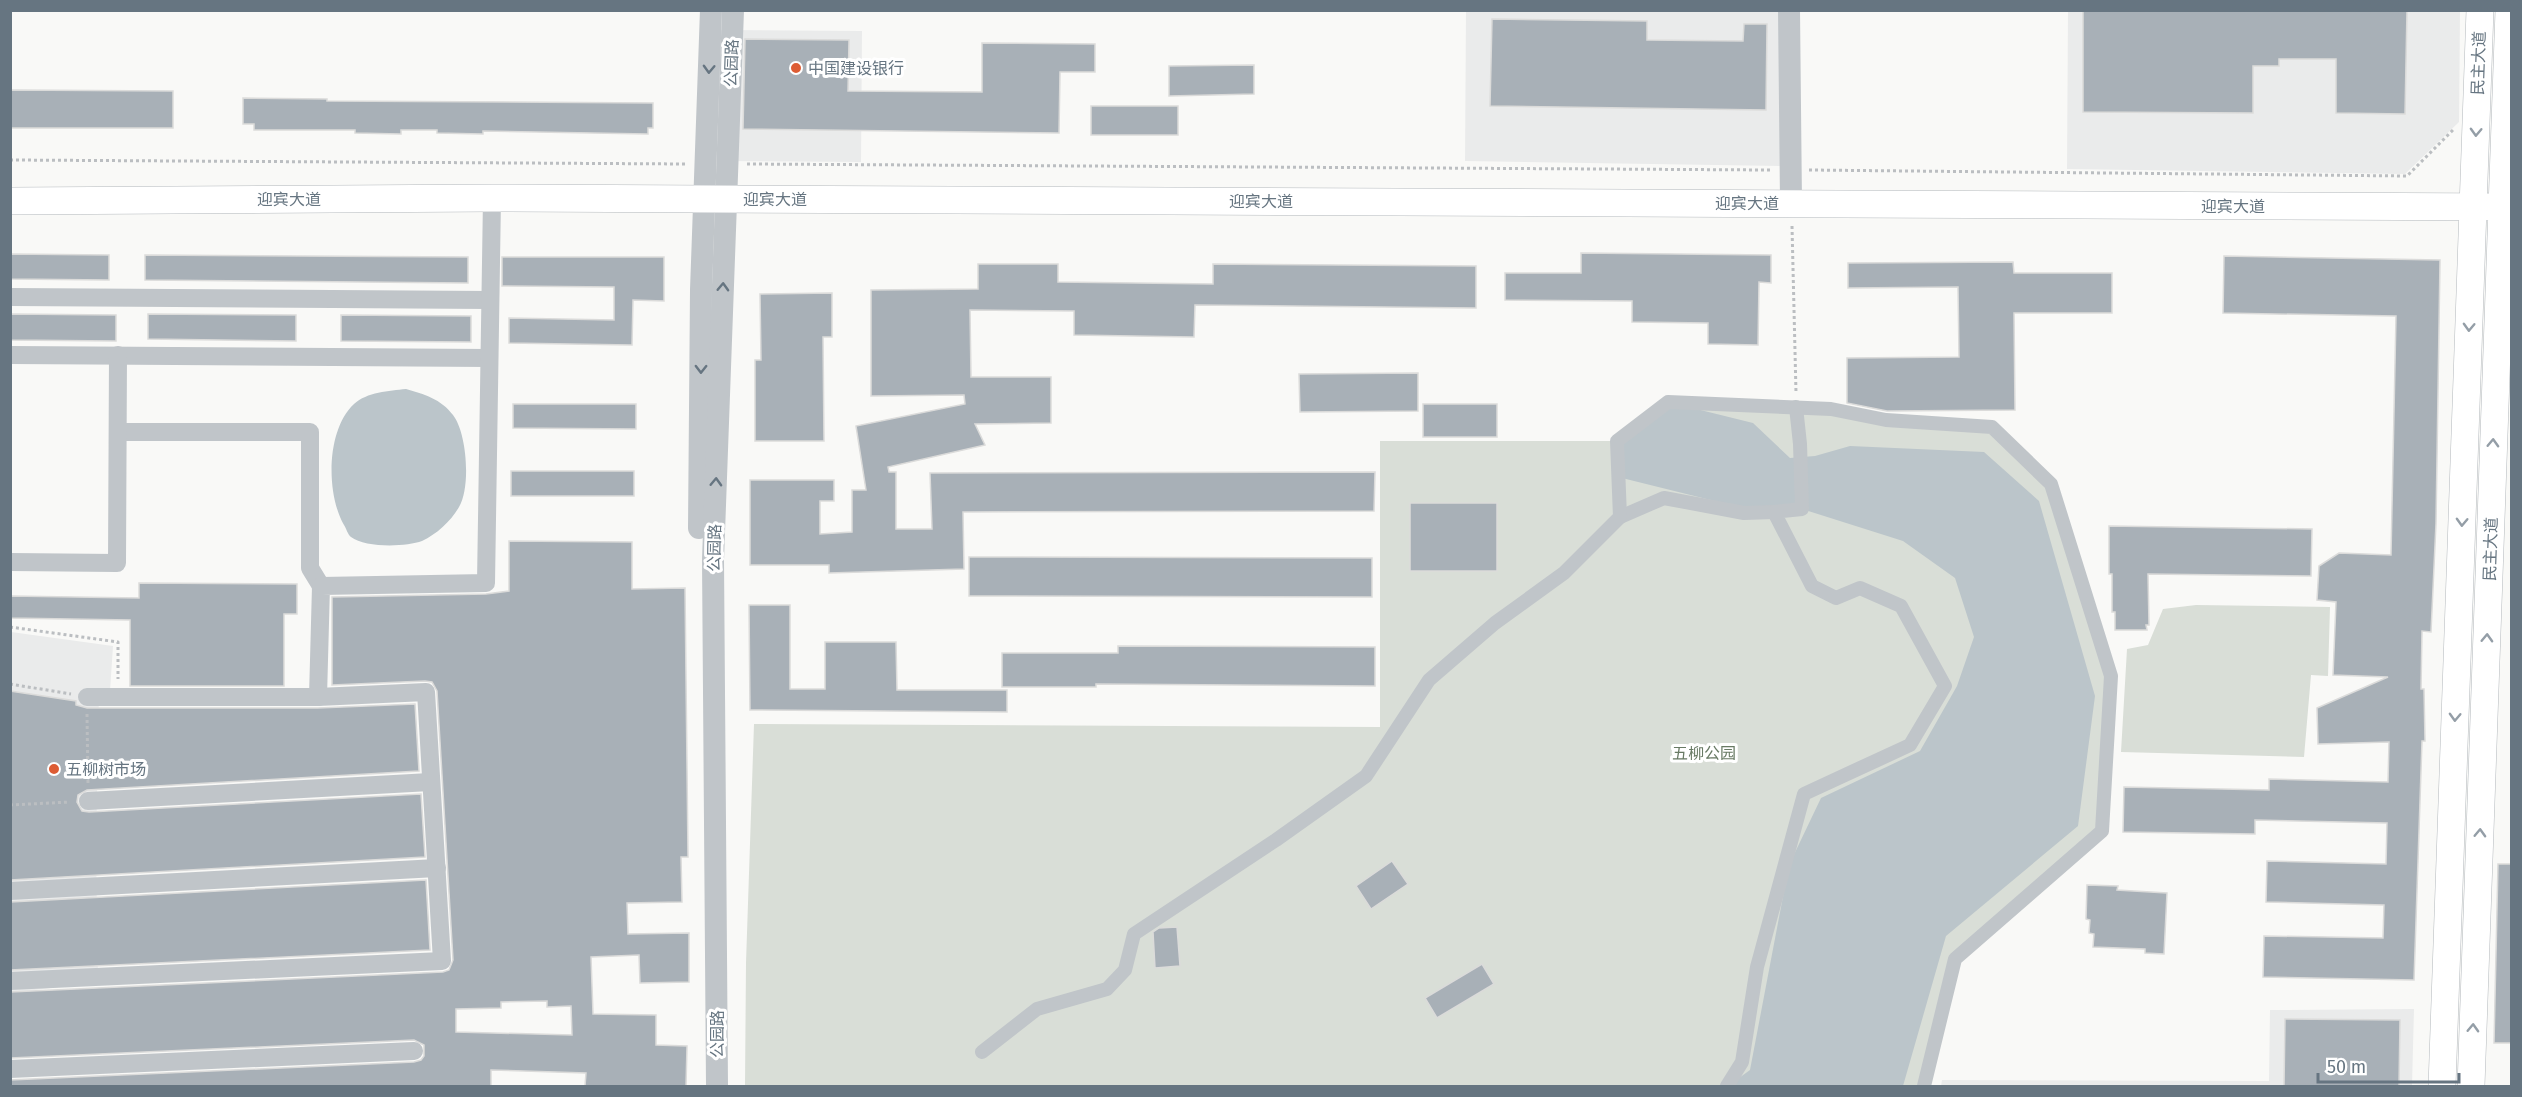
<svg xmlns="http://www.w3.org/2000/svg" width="2522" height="1097" viewBox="0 0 2522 1097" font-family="'Fira Sans','Noto Sans SC',sans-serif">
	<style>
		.built { fill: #eaebeb }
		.green { fill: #d9ded7 }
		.water { fill: #bbc5ca }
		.building { fill: #a8b0b7; stroke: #dbdbda; stroke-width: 1.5; fill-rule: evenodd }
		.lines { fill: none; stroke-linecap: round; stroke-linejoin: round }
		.primary-casing { stroke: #b4b9bd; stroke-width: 28 }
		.path { stroke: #bbbec1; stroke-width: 3; stroke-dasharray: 3 3; stroke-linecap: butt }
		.pedestrian { stroke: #c0c5c9; stroke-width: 14 }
		.minor { stroke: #c0c5c9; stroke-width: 18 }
		.tertiary { stroke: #c0c5c9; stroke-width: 22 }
		.primary { stroke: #fff; stroke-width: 27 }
		.oneway { stroke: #667581 }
		.oneway2 { stroke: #949ea7 }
		.poi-dot { fill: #dd5c34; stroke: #fff; stroke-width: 2 }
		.labels { text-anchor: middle; stroke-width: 6; stroke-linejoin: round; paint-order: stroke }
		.street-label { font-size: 16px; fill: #667581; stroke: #fff }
		.poi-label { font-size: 16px; fill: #667581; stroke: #fff; text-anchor: start }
		.park-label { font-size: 16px; fill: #687a64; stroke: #fff }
	</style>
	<rect width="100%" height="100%" fill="#f9f9f7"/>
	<g class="built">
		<polygon points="1466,11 1781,11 1783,166 1465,161"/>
		<polygon points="2068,11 2460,11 2459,122 2405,174 2067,169"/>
		<polygon points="719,30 862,31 861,162 717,161"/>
		<polygon points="11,632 113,646 110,691 99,692 96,846 98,982 11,993"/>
		<polygon points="2414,1009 2412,1086 1941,1086 1942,1080 2269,1081 2270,1010"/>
	</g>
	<g class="green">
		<polygon points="1668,402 1992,427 2051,484 2111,676 2102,831 1955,959 1924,1086 745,1086 746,963 754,724 1380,727 1380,441 1617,441"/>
		<polygon points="2196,605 2330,607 2328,676 2311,675 2304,757 2121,752 2127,649 2148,645 2163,609"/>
	</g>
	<g class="water">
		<path d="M 406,389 C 424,394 441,399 453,415 C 467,433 471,487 459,507 C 451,521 437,534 422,541 C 406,547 365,548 351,537 C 348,535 346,528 344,525 C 326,494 326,430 354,404 C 367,392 389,391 406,389 Z"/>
		<polygon points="1668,402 1753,423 1790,458 1815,456 1850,446 1984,452 2039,501 2095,696 2078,826 1946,936 1903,1086 1728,1086 1750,1070 1789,865 1821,798 1920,751 1957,686 1974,637 1955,578 1903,541 1802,509 1763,513 1622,478 1617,441"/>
	</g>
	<g class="building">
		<polygon points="2083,10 2407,10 2405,114 2336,113 2336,59 2279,59 2279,66 2253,66 2253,113 2083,112"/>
		<polygon points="1492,19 1647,21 1647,40 1743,41 1744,24 1767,24 1766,110 1490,106"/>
		<polygon points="745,39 849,40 848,91 982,92 982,43 1095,44 1095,72 1060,72 1059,133 743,129"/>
		<polygon points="1254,65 1254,94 1169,96 1169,66"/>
		<polygon points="10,90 173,91 173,128 10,128"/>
		<polygon points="243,98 327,99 327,101 653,103 653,128 648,128 648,134 483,131 483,134 437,133 437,130 401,130 401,134 355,133 355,130 254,130 254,124 243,124"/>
		<rect x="1091" y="106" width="87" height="29"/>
		<polygon points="1581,253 1771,255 1771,283 1759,282 1758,345 1708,344 1708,323 1632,322 1632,301 1505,300 1505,273 1581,273"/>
		<polygon points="10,254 109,255 109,280 10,279"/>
		<polygon points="145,255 468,257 468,283 145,280"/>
		<polygon points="2224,256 2440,260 2436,523 2431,632 2422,631 2421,689 2424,689 2425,741 2422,741 2414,980 2263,977 2264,936 2383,938 2384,905 2266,902 2267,861 2386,864 2387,823 2255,820 2255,834 2123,832 2124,787 2269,790 2269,779 2388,782 2389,742 2318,744 2317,708 2388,677 2333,675 2336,602 2317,600 2319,566 2339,553 2391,555 2396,316 2223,313"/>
		<polygon points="502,257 664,257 664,301 633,300 632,345 509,343 509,318 614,320 614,287 502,286"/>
		<polygon points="2013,262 2014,273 2112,273 2112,313 2014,313 2015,410 1887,411 1847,403 1847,358 1959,357 1958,287 1848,288 1848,263"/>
		<polygon points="978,264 1058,264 1058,282 1213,284 1213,264 1476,266 1476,308 1195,305 1194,337 1074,335 1074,311 970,310 971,377 1051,377 1051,423 975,424 985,445 888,467 889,472 896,472 896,529 932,529 930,473 1375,472 1374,511 963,512 964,569 829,573 829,565 750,565 750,480 834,480 834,501 820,501 820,534 852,532 852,490 866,490 856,426 965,404 964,395 871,396 871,290 978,289"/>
		<polygon points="832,293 832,337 823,337 824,441 755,441 755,360 761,360 760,294"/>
		<polygon points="10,314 116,315 116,341 10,340"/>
		<polygon points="148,314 296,315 296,341 148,339"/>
		<polygon points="341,315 471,316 471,342 341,341"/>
		<polygon points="1418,373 1418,411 1300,412 1299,374"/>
		<polygon points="513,404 636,404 636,429 513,428"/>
		<rect x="1423" y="404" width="74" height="33"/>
		<rect x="511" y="471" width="123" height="25"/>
		<rect x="1410" y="503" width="87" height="68"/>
		<polygon points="2109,526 2312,529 2311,576 2148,574 2149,625 2146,625 2147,630 2115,630 2115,612 2112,612 2112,574 2109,574"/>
		<path d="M 509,541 L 632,542 L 632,589 L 685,588 L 688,857 L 681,857 L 682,902 L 627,903 L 628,934 L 689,933 L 689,982 L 640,983 L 639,955 L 591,957 L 593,1014 L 656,1015 L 656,1045 L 687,1046 L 686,1086 L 585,1086 L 586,1073 L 491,1070 L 491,1086 L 10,1086 L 10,1080 L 414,1062 L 421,1060 L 424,1056 L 424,1045 L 414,1040 L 10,1058 L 10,992 L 443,972 L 449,970 L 453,960 L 437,691 L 432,682 L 425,681 L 332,685 L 332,597 L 486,594 L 509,591 ZM 547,1001 L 547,1007 L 571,1006 L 572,1035 L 456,1032 L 456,1009 L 501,1008 L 501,1002 Z"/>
		<polygon points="969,557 1372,558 1372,597 969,596"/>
		<polygon points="139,583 297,584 297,614 284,614 284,686 130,686 130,620 10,618 10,596 139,598"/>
		<polygon points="749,605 790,605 790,689 825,689 825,642 896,642 897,690 1007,690 1007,712 750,710"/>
		<polygon points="1118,646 1375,647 1375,686 1096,684 1096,687 1002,687 1002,653 1118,653"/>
		<polygon points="10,691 76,701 76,705 87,708 318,708 415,704 419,771 87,790 78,795 77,802 82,811 89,812 421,794 425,857 10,880"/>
		<polygon points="1392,861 1408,884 1371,909 1356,886"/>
		<polygon points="2498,864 2511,864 2511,1043 2494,1043"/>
		<polygon points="426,880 430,950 10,970 10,902"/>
		<polygon points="2087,885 2118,886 2117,890 2167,893 2164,954 2145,953 2145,949 2093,947 2094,934 2089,933 2090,920 2086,919"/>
		<polygon points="1177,927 1180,966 1155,968 1153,932 1159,928"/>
		<polygon points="1482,964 1494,984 1437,1018 1425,998"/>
		<polygon points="2285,1019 2400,1020 2399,1086 2284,1086"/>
	</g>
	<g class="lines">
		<defs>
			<g id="primary">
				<polyline points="10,201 492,198 2512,207"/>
				<polyline points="2442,1086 2480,10"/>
				<polyline points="2471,1086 2509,10"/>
			</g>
		</defs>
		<use href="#primary" class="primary-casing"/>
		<g class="path">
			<polyline points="10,160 687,164"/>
			<polyline points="747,164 1770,170"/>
			<polyline points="1809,170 2407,176 2453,130"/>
			<polyline points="1792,226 1796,393"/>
			<polyline points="10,627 118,642 118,679"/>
			<polyline points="10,684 71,694"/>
			<polyline points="87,714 88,783"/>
			<polyline points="10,805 70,802"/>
		</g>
		<g class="pedestrian">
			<polyline points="1620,517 1664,498 1744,513 1774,512"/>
			<polyline points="982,1052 1037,1009 1107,989 1125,970 1134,934 1276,840 1366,776 1429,680 1495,623 1564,573 1620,517 1617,441 1668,402 1831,409 1886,420 1992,427 2051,484 2111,676 2102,831 1955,959 1924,1086"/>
			<polyline points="1727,1086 1742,1062 1757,967 1804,794 1910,745 1945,686 1901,606 1860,588 1836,598 1812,586 1774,512 1802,509 1800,444 1796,407"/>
		</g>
		<g class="minor">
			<polyline points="10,297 490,300"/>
			<polyline points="10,355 489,358"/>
			<polyline points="118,432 310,432 310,568 321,586"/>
			<polyline points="10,562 117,563 118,355"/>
			<polyline points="87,697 318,697 321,586 486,583 492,198"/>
			<polyline points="88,801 430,782"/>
			<polyline points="10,891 437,868"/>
			<polyline points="10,981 442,961 426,692 318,697"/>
			<polyline points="10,1069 414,1051"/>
		</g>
		<g class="tertiary">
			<polyline points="1789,10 1791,203"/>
			<polyline points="699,528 701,290 711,10"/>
			<polyline points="717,1086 713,560 733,10"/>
		</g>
		<use href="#primary" class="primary"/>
	</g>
	<defs><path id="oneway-chevron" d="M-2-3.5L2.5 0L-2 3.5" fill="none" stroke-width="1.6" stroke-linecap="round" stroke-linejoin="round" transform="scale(1.5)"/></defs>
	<g class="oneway">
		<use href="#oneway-chevron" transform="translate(709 69) rotate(92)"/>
		<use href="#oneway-chevron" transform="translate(723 287) rotate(-88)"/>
		<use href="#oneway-chevron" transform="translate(701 369) rotate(91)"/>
		<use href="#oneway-chevron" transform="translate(716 482) rotate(-88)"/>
	</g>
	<g class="oneway2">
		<use href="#oneway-chevron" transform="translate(2476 132) rotate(92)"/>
		<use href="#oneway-chevron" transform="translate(2469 327) rotate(92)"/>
		<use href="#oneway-chevron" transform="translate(2493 443) rotate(-88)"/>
		<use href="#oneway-chevron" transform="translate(2462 522) rotate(92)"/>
		<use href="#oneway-chevron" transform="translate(2487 638) rotate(-88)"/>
		<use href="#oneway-chevron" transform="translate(2455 717) rotate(92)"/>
		<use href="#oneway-chevron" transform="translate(2480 833) rotate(-88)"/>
		<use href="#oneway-chevron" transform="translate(2473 1028) rotate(-88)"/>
	</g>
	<g class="poi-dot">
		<circle cx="796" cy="68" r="6"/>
		<circle cx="54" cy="769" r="6"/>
	</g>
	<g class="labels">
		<g class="street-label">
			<text transform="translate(731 63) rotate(-88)" y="6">公园路</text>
			<text transform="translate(2478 63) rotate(-88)" y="6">民主大道</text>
			<text x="289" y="205">迎宾大道</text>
			<text x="775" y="205">迎宾大道</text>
			<text x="1261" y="207">迎宾大道</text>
			<text x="1747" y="209">迎宾大道</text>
			<text x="2233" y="212">迎宾大道</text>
			<text transform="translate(714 548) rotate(-89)" y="6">公园路</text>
			<text transform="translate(2490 549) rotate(-88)" y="6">民主大道</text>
			<text transform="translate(717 1034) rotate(-90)" y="6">公园路</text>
		</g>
		<g class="poi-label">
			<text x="808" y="74">中国建设银行</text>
			<text x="66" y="775">五柳树市场</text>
		</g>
		<g class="park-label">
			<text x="1704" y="759">五柳公园</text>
		</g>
	</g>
	<rect width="2522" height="1097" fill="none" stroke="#667581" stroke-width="24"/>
	<path d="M2318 1073v9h141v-9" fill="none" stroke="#667581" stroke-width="3"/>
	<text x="2327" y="1073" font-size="18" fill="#667581" stroke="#ffffff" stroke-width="4.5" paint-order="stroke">50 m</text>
</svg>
